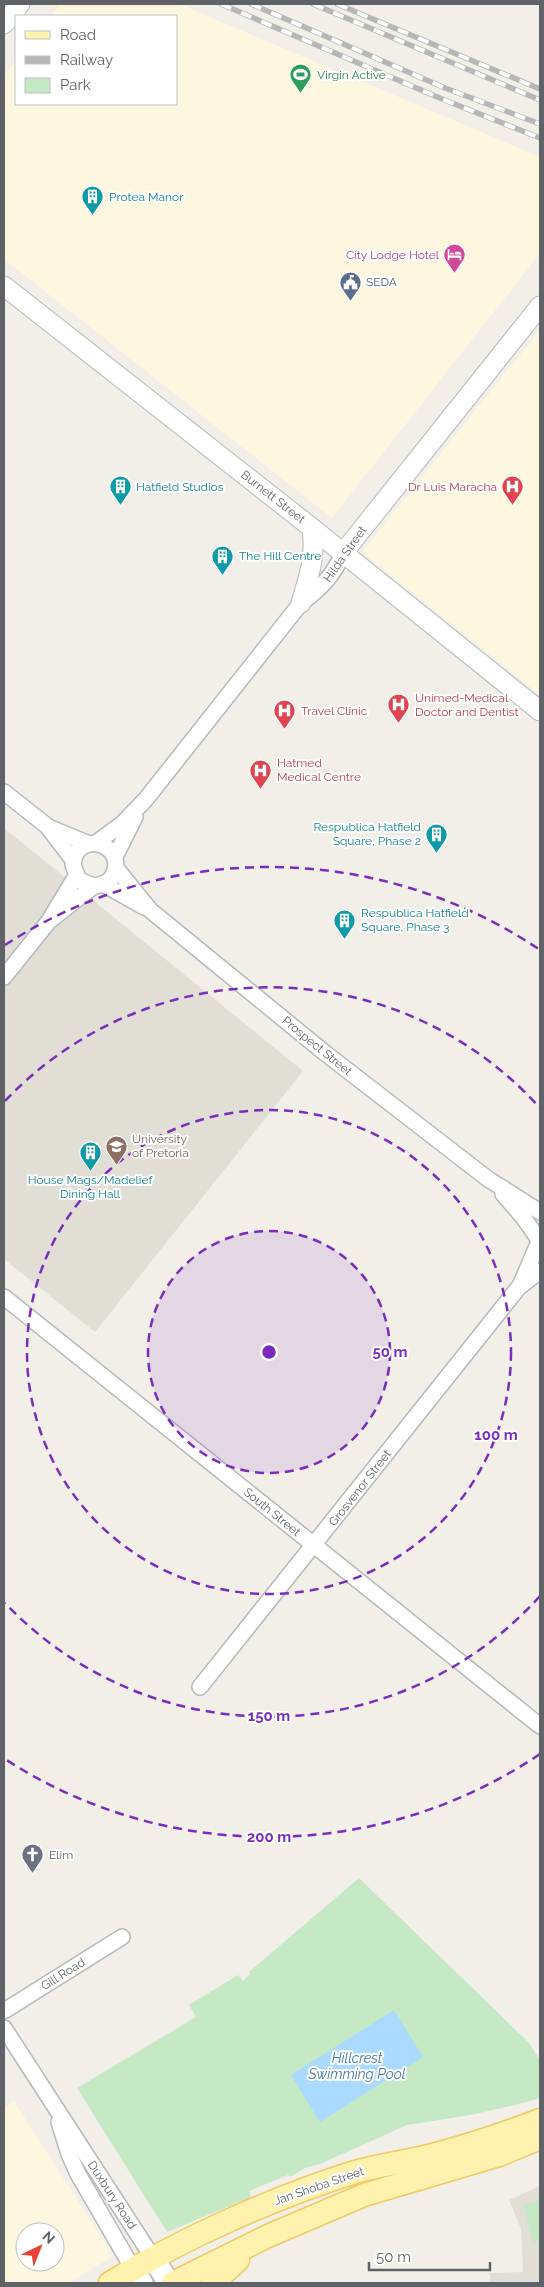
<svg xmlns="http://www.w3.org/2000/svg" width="544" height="2287" viewBox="0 0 544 2287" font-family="Raleway,sans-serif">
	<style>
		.commercial { fill: #fef7e0; fill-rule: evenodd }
		.education { fill: #e1ded6 }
		.green { fill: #c5e8c5 }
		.water { fill: #aadaff }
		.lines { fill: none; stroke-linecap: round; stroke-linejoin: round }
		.minor-casing { stroke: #b5b8bc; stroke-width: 18 }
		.tertiary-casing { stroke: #b5b8bc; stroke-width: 21 }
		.secondary-casing { stroke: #b6babf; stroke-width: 24 }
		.primary-casing { stroke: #f2c960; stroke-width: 25 }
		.minor { stroke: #fff; stroke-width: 15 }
		.tertiary { stroke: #fff; stroke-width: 19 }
		.secondary { stroke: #fff; stroke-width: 21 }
		.primary { stroke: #fff2af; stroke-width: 22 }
		.rail-casing { stroke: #b6b7b8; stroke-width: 5.5 }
		.rail { stroke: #fff; stroke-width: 4; stroke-dasharray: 11; stroke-linecap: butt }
		.ring { fill: none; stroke: #7b2cbf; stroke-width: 2.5; stroke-dasharray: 9 6 }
		.labels { text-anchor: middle; stroke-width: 4; stroke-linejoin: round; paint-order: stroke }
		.leisure-label { font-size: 12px; fill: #27864d; stroke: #fff; text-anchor: start }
		.culture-label { font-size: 12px; fill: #0d838f; stroke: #fff; text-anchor: start }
		.hotel-label { font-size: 12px; fill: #b23c85; stroke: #fff; text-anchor: end }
		.service-label { font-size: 12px; fill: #4e5e75; stroke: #fff; text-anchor: start }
		.health-label { font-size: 12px; fill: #be3a42; stroke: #fff; text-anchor: start }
		.street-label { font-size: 12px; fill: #5f6368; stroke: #fff }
		.education-label { font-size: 12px; fill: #785e54; stroke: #fff; text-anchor: start }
		.worship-label { font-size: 12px; fill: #5b616d; stroke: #fff; text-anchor: start }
		.water-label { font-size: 14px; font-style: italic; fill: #4174aa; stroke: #fff }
		.centre { fill: #7b2cbf; stroke: #fff; stroke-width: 2.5 }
		.ring-label { font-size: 15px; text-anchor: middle; font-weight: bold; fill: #7b2cbf; stroke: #fff; stroke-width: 4; stroke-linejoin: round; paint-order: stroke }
	</style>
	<rect width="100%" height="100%" fill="#f1efe8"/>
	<g class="commercial">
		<polygon points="61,4 179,4 540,157 540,253 332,518 4,259 4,76 16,60 16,104 176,104 176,16 51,16"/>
		<polygon points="540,330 540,695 362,552"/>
		<path d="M 14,2101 L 113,2256 L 69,2283 L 4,2283 L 4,2108 ZM 25,2232 L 55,2232 L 55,2262 L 25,2262 Z"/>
	</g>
	<g class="education">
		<polygon points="4,828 303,1071 95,1332 4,1259"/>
		<polygon points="540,2186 540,2283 490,2283 490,2273 523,2272 521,2229 509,2200"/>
	</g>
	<g class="green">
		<polygon points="359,1878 529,2043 540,2060 540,2098 519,2104 471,2115 407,2125 320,2164 305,2168 290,2177 288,2175 249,2191 251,2197 167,2232 77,2088 196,2017 189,2005 238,1975 243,1981 250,1974 249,1972"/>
		<polygon points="540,2200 540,2240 533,2243 523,2205"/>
	</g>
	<polygon class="water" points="394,2010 423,2057 320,2122 291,2075"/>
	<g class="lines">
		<defs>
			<g id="minor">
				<polyline points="4,792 47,826 73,860"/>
				<polyline points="48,827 89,844"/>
				<path d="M 96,843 L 123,823 L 146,799 L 301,603 C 320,589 334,575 343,553"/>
				<polyline points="115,857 135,817"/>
				<polyline points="116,868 150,910 325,1053 488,1179 540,1212"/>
				<polyline points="103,884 144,907"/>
				<path d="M 49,921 L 94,886 C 102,885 110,882 113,875 C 128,844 76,828 73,865 L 79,880 L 94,886"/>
				<polyline points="4,977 49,921 76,876"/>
				<polyline points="503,1194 523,1217 537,1237"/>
				<polyline points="520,1286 538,1244"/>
				<polyline points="4,1297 540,1726"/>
				<polyline points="200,1687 519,1287 540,1271"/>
				<polyline points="4,2011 122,1937"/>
				<polyline points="4,2028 153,2258"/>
				<polyline points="59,2122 69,2154 78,2174 133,2269"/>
			</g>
			<g id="tertiary">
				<polyline points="4,24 20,4"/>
				<polyline points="4,286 312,528 540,711"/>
				<polyline points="343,553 540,306"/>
				<path d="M 301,603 C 309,575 316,558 312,528"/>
			</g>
			<g id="secondary">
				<polyline points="153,2258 169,2283"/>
				<polyline points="133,2269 142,2283"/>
			</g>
			<g id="primary">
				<path d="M 110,2283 C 183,2238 273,2198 355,2172 C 379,2165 404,2162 429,2156 C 467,2146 504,2134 540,2120"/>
				<polyline points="173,2283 268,2236 364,2195 499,2155 540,2138"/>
				<polyline points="213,2283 238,2260"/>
			</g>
		</defs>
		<use href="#minor" class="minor-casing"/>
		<use href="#tertiary" class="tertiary-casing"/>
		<use href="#secondary" class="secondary-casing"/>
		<use href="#primary" class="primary-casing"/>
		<use href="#minor" class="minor"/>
		<use href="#tertiary" class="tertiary"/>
		<use href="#secondary" class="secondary"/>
		<use href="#primary" class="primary"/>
		<defs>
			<g id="rail">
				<polyline points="221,4 442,99 540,138"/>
				<polyline points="251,4 445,88 540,124"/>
				<polyline points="313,4 540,100"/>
				<polyline points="337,4 540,89"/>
			</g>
		</defs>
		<use href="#rail" class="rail-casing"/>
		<use href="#rail" class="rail"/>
	</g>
	<circle cx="269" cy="1352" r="121" fill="#7b2cbf" fill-opacity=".12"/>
	<g class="ring">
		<circle cx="269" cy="1352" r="121"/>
		<circle cx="269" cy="1352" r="242"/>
		<path d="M540 1596A364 364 0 0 1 5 1603M5 1101A364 364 0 0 1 540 1108"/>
		<path d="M540 1754A485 485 0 0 1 5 1759M5 945A485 485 0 0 1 540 950"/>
	</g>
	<defs>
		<symbol id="stadium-pin" viewBox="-11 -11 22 30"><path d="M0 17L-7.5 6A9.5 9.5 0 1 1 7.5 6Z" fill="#2e9e5b" stroke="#fff"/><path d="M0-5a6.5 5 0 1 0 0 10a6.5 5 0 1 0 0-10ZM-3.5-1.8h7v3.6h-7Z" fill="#fff"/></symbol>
		<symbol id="building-pin" viewBox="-11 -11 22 30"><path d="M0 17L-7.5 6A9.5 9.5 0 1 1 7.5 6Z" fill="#0f9aa8" stroke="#fff"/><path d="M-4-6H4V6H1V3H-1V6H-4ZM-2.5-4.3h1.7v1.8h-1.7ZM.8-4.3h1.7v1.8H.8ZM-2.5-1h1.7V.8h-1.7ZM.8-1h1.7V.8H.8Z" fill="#fff"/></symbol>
		<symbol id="hotel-pin" viewBox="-11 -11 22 30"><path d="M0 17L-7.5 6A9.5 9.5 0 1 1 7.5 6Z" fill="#d1479c" stroke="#fff"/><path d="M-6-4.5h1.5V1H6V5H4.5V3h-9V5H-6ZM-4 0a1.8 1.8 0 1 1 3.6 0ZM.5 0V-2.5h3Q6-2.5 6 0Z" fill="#fff"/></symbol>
		<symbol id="civic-pin" viewBox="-11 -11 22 30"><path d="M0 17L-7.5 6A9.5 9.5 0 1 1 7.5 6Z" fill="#5c6f8a" stroke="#fff"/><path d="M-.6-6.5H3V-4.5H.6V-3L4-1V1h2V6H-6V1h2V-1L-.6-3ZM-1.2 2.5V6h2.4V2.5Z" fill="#fff"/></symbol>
		<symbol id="hospital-pin" viewBox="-11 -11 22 30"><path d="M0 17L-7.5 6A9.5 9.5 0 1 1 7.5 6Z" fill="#e0444e" stroke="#fff"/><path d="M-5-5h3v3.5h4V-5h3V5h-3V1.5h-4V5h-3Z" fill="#fff"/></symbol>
		<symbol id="university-pin" viewBox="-11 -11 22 30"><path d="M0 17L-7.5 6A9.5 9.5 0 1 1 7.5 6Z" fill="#8d6e63" stroke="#fff"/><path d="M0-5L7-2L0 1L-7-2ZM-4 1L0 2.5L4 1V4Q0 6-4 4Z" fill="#fff"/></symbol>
		<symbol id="church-pin" viewBox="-11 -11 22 30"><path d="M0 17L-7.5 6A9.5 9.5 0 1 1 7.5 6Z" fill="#6b7280" stroke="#fff"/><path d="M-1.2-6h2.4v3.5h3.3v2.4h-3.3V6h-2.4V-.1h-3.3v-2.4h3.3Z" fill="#fff"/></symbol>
	</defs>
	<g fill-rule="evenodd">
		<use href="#stadium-pin" x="288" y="62" width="25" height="34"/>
		<use href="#building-pin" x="80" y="184" width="25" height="34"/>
		<use href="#hotel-pin" x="442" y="242" width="25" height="34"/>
		<use href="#civic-pin" x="338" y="270" width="25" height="34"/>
		<use href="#building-pin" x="108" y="474" width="25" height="34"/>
		<use href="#hospital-pin" x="500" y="474" width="25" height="34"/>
		<use href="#building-pin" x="210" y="544" width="25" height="34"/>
		<use href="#hospital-pin" x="386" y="692" width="25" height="34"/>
		<use href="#hospital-pin" x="272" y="698" width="25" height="34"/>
		<use href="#hospital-pin" x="248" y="758" width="25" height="34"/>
		<use href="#building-pin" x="424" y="822" width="25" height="34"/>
		<use href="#building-pin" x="332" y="908" width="25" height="34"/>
		<use href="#university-pin" x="104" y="1134" width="25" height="34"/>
		<use href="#building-pin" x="78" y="1140" width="25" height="34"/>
		<use href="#church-pin" x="20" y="1842" width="25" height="34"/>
	</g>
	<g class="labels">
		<g class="leisure-label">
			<text x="317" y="79">Virgin Active</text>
		</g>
		<g class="culture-label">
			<text x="109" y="201">Protea Manor</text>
			<text x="136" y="491">Hatfield Studios</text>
			<text x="239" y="560">The Hill Centre</text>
			<text x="421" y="831" text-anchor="end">Respublica Hatfield<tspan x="421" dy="14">Square, Phase 2</tspan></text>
			<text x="361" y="917">Respublica Hatfield<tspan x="361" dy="14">Square, Phase 3</tspan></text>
			<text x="90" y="1184" text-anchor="middle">House Mags/Madelief<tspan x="90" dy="14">Dining Hall</tspan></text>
		</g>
		<g class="hotel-label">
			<text x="439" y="259">City Lodge Hotel</text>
		</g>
		<g class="service-label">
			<text x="366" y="286">SEDA</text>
		</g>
		<g class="health-label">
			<text x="497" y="491" text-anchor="end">Dr Luis Maracha</text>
			<text x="415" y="702">Unimed-Medical<tspan x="415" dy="14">Doctor and Dentist</tspan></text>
			<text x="301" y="715">Travel Clinic</text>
			<text x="277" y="767">Hatmed<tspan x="277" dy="14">Medical Centre</tspan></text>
		</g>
		<g class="street-label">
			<text transform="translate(273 497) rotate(38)" y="4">Burnett Street</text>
			<text transform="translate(345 554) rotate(-55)" y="4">Hilda Street</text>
			<text transform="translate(317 1046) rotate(39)" y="4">Prospect Street</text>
			<text transform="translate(360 1488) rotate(-52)" y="4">Grosvenor Street</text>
			<text transform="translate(272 1512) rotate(39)" y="4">South Street</text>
			<text transform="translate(63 1974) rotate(-32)" y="4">Gill Road</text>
			<text transform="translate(319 2186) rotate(-19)" y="4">Jan Shoba Street</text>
			<text transform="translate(112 2195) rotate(57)" y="4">Duxbury Road</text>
		</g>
		<g class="education-label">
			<text x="132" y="1143">University<tspan x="132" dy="14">of Pretoria</tspan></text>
		</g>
		<g class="worship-label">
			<text x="49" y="1859">Elim</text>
		</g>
		<g class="water-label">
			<text x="357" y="2063">Hillcrest<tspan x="357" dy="16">Swimming Pool</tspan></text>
		</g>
	</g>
	<circle cx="269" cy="1352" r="8" class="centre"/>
	<g class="ring-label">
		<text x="390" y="1357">50 m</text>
		<text x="496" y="1440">100 m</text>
		<text x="269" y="1721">150 m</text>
		<text x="269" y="1842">200 m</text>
	</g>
	<rect width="544" height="2287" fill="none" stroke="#5f6368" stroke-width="10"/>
	<rect x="15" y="15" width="162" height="90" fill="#ffffff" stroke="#bfc1c3"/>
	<rect x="25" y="31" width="25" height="8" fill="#fff2af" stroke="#bfc1c3"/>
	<text x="60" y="40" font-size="15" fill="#5f6368">Road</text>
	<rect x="25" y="56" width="25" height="8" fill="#b6b7b8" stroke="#bfc1c3"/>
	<text x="60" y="65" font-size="15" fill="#5f6368">Railway</text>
	<rect x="25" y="78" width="25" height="15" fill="#c5e8c5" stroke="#bfc1c3"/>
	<text x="60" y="90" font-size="15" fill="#5f6368">Park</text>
	<g transform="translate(40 2247) rotate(43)"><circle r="24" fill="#ffffff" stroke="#bfc1c3"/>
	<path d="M0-4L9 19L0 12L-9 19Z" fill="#ea4335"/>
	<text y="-8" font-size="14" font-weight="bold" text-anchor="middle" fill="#5f6368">N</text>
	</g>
	<path d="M369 2262v8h121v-8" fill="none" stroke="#5f6368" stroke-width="2.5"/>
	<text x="376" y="2262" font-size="15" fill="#5f6368" stroke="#ffffff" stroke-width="4" paint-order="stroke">50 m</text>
</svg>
